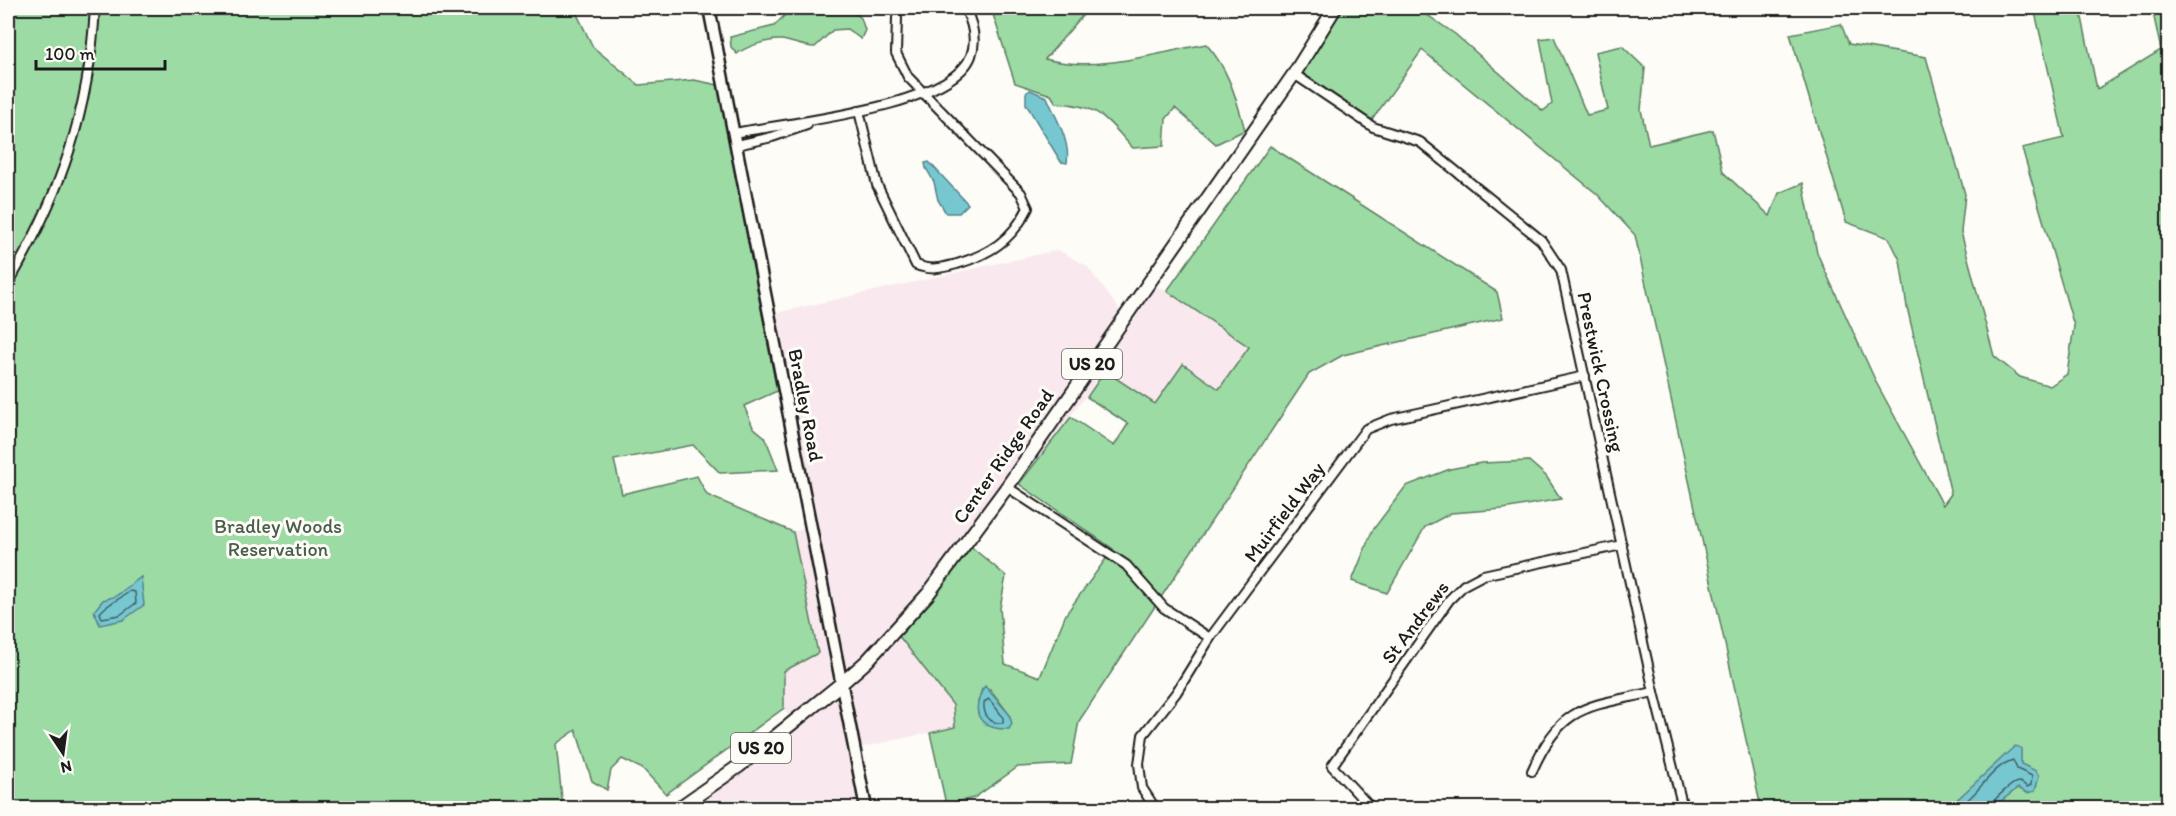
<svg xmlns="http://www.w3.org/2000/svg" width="2176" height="816" viewBox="0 0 2176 816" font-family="Itim,sans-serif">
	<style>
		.built { fill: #f9e9ef }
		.green { fill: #9cdba4; stroke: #5c7c60; stroke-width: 1.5; fill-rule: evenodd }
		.water { fill: #77c7d1; stroke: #538389; stroke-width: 1.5 }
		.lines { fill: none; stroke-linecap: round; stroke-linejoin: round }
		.shore { stroke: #406064; stroke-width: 1.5 }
		.street-casing { stroke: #1c1c1c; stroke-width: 12 }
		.secondary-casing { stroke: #1c1c1c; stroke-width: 15 }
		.primary-casing { stroke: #1c1c1c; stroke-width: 16 }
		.street { stroke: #fdfcf7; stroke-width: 8 }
		.secondary { stroke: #fdfcf7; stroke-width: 10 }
		.primary { stroke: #fdfcf7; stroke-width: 12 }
		.labels { text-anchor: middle; stroke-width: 6; stroke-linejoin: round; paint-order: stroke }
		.shield { fill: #fdfcf7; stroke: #605f5e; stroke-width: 1.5 }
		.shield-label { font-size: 18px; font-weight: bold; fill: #1c1c1c }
		.street-label { font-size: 20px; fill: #1c1c1c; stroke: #fdfcf7 }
		.park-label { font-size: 20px; fill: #495f4c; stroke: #fdfcf7 }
	</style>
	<rect width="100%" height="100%" fill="#fdfcf7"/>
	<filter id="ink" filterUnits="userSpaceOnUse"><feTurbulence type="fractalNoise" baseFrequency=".0167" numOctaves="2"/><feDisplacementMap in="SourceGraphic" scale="12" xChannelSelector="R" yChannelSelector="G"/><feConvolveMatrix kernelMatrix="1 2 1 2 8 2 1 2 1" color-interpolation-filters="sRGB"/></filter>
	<g filter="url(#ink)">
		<polygon class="built" points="1058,250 1087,266 1122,313 1145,281 1167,291 1249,347 1219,389 1155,404 1105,371 1019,484 898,635 953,705 955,727 859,748 871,808 691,808 794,727 784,708 784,671 818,653 793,532 816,526 775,313"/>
		<g class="green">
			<polygon points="8,8 454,8 456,17 492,8 574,8 593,47 639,85 694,80 718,85 777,391 744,406 753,427 765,437 778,470 720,473 693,445 614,460 622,494 697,476 707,495 793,532 818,653 784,671 784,708 666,794 643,769 622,759 611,770 607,790 592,781 576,730 556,744 563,808 8,808"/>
			<path d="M 768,8 L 849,8 L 861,18 L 865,30 L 861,39 L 847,29 L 833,30 L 815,47 C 803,47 794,42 782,40 C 769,39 747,46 737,54 L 731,47 L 730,37 L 774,26 L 788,12 Z"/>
			<path d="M 991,8 L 1089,8 L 1045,59 C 1096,73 1156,53 1206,44 C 1229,69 1236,98 1245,130 L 1216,144 L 1175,108 L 1166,119 L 1164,146 L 1133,148 C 1105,118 1100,105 1056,103 L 1051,95 L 1015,83 Z"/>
			<polygon points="1341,8 1417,8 1455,34 1543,111 1552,104 1540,39 1554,37 1587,115 1608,110 1595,52 1622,46 1645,68 1641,110 1649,145 1713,130 1723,172 1770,216 1779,193 1803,183 1817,253 1877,384 1943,505 1951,494 1907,307 1900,260 1889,238 1846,222 1790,34 1841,24 1849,44 1926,57 1965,194 1961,232 1994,356 2020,377 2050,386 2067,374 2074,326 2022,148 2064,138 2034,8 2080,8 2097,89 2161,50 2152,8 2168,8 2168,808 1761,808 1635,235 1597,194 1422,50 1372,120 1301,72"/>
			<path d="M 1270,146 L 1497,292 L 1503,318 L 1343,355 L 1309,374 L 1079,721 L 1071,764 L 1018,767 L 974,798 L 946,804 L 930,733 L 955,727 L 953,705 L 898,635 L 969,545 L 1006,576 L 1000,608 L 1005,664 L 1040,677 L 1066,614 L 1113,549 L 1019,484 L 1071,417 L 1114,446 L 1128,424 L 1087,397 L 1105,371 L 1155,404 L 1183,364 L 1219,389 L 1249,347 L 1167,291 ZM 982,689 L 990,689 L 1009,714 L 978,702 Z"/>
			<polygon points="1529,461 1546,476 1561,499 1503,509 1451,513 1425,527 1387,593 1352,581 1372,531 1406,486 1450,469 1481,463"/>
		</g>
		<g class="water">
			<path d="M 1030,90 L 1047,97 C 1055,117 1071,141 1067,163 L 1061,162 L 1026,104 L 1026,93 Z"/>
			<polygon points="929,162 968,204 959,213 946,213 938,200 934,182 926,168 925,163"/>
			<polygon points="141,577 144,605 123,620 100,625 94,611 103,600 116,596"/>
			<path d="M 985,686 L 1009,714 L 1012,724 L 1009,729 C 989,730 972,721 979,699 C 981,693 981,690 985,686 Z"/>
			<polygon points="2015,746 2021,748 2021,764 2036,771 2039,776 2035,791 2027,793 2018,788 1992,808 1948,808"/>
		</g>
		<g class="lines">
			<g class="shore">
				<path d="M 130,591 L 135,592 L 136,603 L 120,615 L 102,618 L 100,613 C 106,604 121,599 130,591 Z"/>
				<path d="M 989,699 L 1003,717 L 1003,723 C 989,724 983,715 984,702 Z"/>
				<path d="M 1956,808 C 1979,796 1990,767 2013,760 L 2017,769 L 2032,776 L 2031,785 L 2027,787 C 2025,785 2021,782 2018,782 C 2012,782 1990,803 1989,808"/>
			</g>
			<defs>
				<g id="street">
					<polyline points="1294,74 1373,127 1420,142 1541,240 1561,270 1654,692 1683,808"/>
					<path d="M 859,111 L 877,185 L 916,265 C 932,271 941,268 957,264 C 990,254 1012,240 1028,208 L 1021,193 L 908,77 L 896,53 L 897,18"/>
					<path d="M 735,133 C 785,123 951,108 971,56 C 977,40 972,22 965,8"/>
					<polyline points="737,145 772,137 807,125"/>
					<path d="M 8,284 C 61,193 89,113 95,8"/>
					<polyline points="1007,487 1126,565 1164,608 1210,638"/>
					<path d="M 1532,771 C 1562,703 1588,707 1654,692"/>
					<polyline points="1155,808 1142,788 1139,764 1143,735 1176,693 1210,638 1366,429 1391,419 1585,376"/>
					<polyline points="1371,808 1332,766 1449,600 1464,585 1483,575 1622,545"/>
				</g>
				<polyline id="secondary" points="709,8 866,808"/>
				<polyline id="primary" points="679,808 739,766 842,683 867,661 928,594 1007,487 1294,74 1335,8"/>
			</defs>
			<use href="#street" class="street-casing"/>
			<use href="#secondary" class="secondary-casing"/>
			<use href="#primary" class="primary-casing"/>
			<use href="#street" class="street"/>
			<use href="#secondary" class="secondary"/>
			<use href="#primary" class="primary"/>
		</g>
	</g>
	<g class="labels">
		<g class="shield">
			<rect x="1062" y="349" width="60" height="30" rx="4.5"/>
			<rect x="731" y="733" width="60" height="30" rx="4.5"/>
		</g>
		<g class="shield-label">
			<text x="1092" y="370">US 20</text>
			<text x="761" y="754">US 20</text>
		</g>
		<g class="street-label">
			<text transform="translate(1601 372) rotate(78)" y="7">Prestwick Crossing</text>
			<text transform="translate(806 405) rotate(79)" y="7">Bradley Road</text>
			<text transform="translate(1003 456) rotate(-55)" y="7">Center Ridge Road</text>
			<text transform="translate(1284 512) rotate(-53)" y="7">Muirfield Way</text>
			<text transform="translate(1415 622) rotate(-53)" y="7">St Andrews</text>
		</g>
		<g class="park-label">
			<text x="278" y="533">Bradley Woods<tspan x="278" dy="23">Reservation</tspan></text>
		</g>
	</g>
	<rect width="2176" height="816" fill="none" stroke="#fdfcf7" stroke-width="30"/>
	<rect x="15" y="15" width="2146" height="786" fill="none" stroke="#1c1c1c" stroke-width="2" filter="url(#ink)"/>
	<g transform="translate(63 753) rotate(167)" stroke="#fdfcf7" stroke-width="4.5" paint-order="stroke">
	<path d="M0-4.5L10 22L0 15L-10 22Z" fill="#1c1c1c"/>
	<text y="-9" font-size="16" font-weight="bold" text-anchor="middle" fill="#1c1c1c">N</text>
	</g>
	<path d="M36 60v9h129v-9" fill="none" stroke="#1c1c1c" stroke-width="3"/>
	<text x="45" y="60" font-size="18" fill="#1c1c1c" stroke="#fdfcf7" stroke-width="4.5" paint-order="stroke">100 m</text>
</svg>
